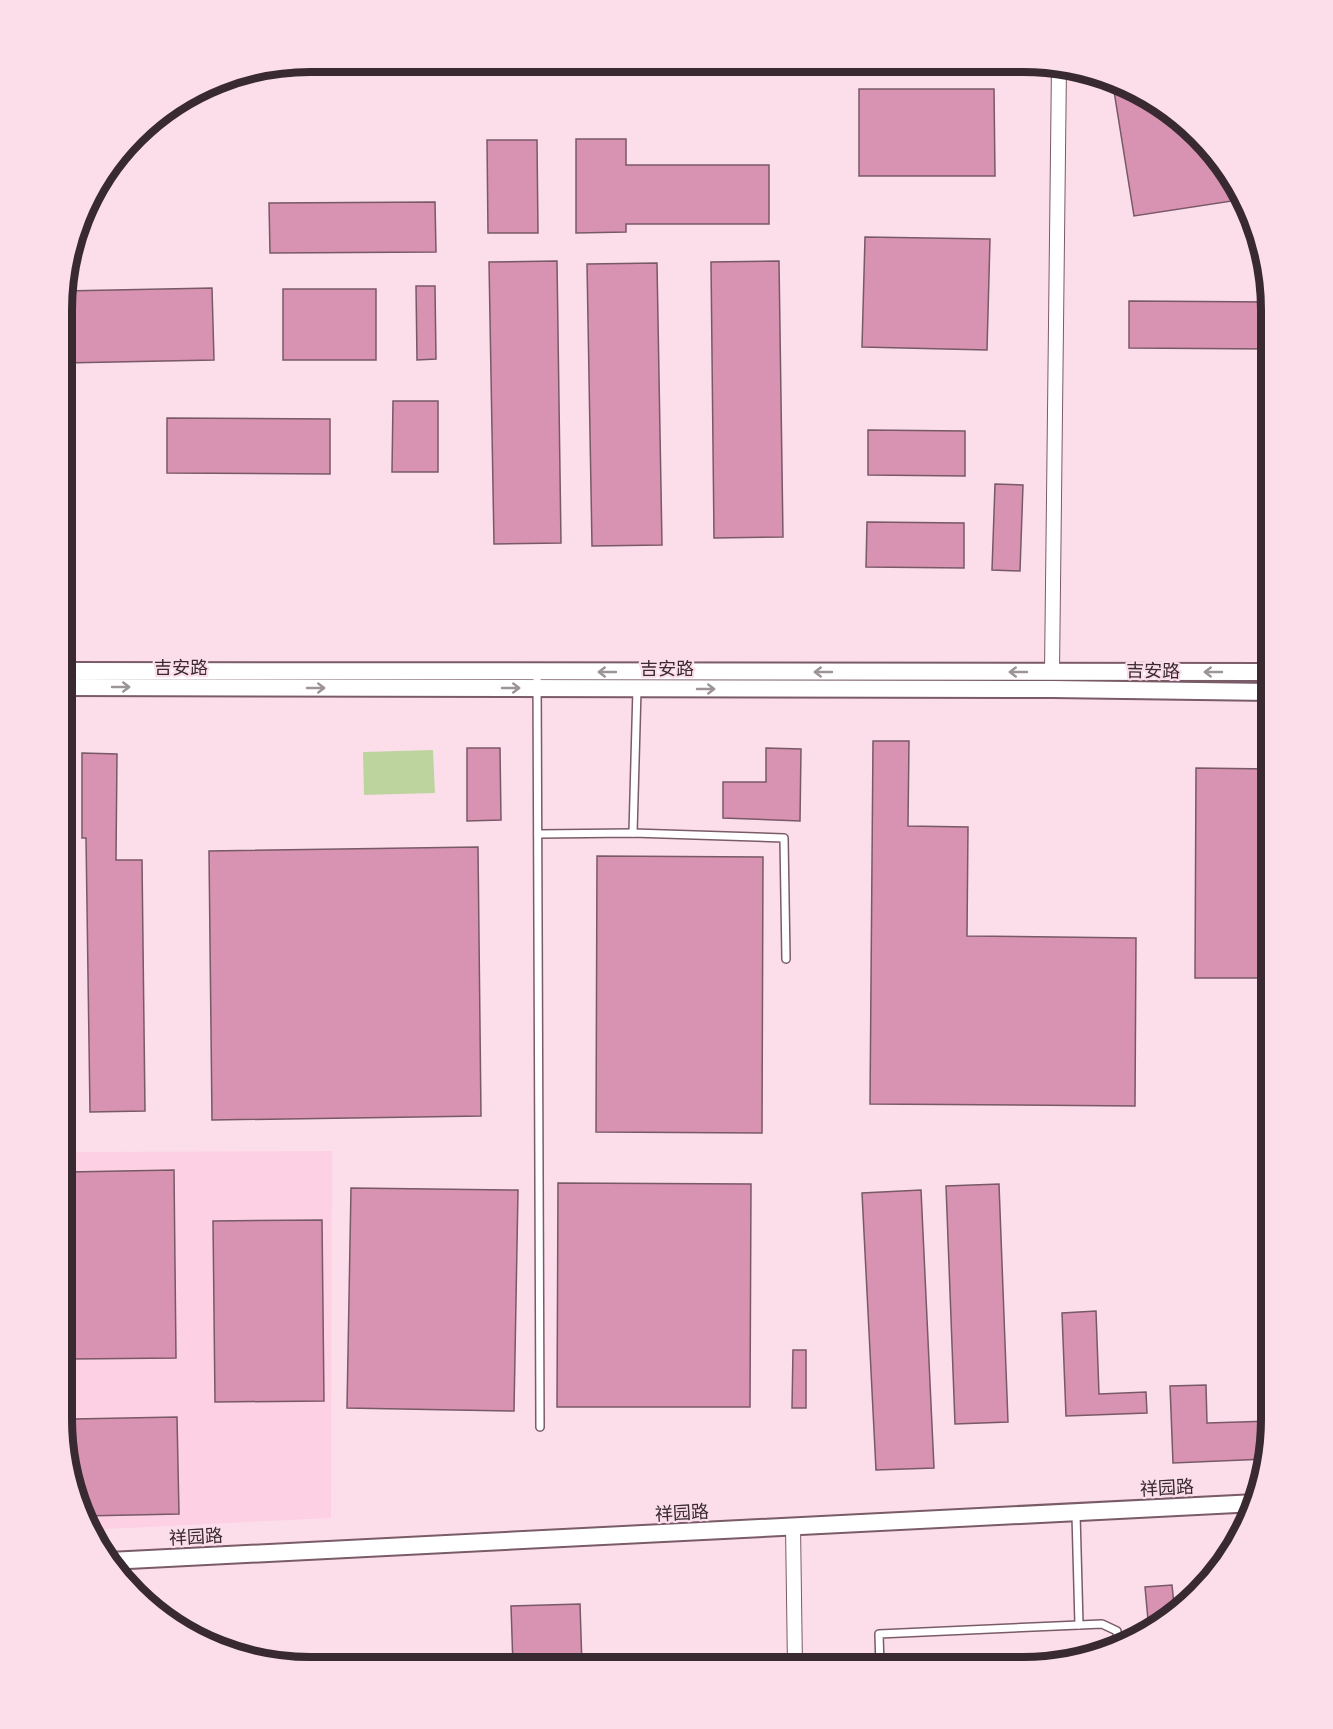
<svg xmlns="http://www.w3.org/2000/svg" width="1333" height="1729" viewBox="0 0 1333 1729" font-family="Karla,'Noto Sans SC',sans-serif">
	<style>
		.built { fill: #fdd1e3 }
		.green { fill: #bed49f }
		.water { fill: #9eb977; stroke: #7f8e62; stroke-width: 1.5 }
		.building { fill: #d892b2; stroke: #785966; stroke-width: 1.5 }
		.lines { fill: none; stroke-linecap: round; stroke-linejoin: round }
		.service-casing { stroke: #7a5b68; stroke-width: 10 }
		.minor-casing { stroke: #7a5b68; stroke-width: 16 }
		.tertiary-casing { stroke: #7a5b68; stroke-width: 20 }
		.service { stroke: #fff; stroke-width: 7 }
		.minor { stroke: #fff; stroke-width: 14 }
		.tertiary { stroke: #fff; stroke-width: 16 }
		.oneway { stroke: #9c9498 }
		.labels { text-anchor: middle; stroke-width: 4.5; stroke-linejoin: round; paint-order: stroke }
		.street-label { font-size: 18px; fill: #382a30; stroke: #fcdeeb }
		.rim { fill: none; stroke: #382a30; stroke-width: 8 }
	</style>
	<rect width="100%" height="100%" fill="#fcdeeb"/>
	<polygon class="built" points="332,1151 331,1518 87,1530 62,1420 62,1152"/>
	<g class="green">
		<polygon points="433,750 435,793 364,795 363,752"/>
		<polygon points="1263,1208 1271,1208 1271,1293 1261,1292"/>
	</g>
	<polygon class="water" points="310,62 398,62 221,80 230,75"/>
	<g class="building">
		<polygon points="859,89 994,89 995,176 859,176"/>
		<polygon points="1124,89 1161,104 1210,146 1245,199 1134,216 1114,91"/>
		<polygon points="576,139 626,139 626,165 769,165 769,224 626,224 626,232 576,233"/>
		<polygon points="487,140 537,140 538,233 488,233"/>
		<polygon points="435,202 436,252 270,253 269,203"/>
		<polygon points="865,237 990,239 987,350 862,347"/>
		<polygon points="557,261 561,543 494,544 489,262"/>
		<polygon points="779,261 783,537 714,538 711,262"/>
		<polygon points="657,263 662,545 592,546 587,264"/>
		<polygon points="416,286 435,286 436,359 417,360"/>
		<polygon points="212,288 214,360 64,363 64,291"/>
		<rect x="283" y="289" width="93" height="71"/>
		<polygon points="1129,301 1270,302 1271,309 1271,349 1129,348"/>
		<polygon points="393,401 438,401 438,472 392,472"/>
		<polygon points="167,418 330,419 330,474 167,473"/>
		<polygon points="868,430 965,431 965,476 868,475"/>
		<polygon points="995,484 1023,485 1020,571 992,570"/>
		<polygon points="867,522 964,523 964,568 866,567"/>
		<polygon points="873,741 909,741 908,826 968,827 967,936 1136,938 1135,1106 870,1104"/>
		<polygon points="467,748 500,748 501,820 467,821"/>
		<polygon points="766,748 801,749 800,821 723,818 723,782 766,782"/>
		<polygon points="82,753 117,754 116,860 142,860 145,1111 90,1112 86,838 82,838"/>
		<polygon points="1196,768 1271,769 1271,978 1195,978"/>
		<polygon points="478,847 481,1116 212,1120 209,851"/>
		<polygon points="597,856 763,857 762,1133 596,1132"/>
		<polygon points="174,1170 176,1358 71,1359 69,1172"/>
		<polygon points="558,1183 751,1184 750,1407 557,1407"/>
		<polygon points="999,1184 1008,1422 955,1424 946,1186"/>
		<polygon points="351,1188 518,1190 514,1411 347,1408"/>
		<polygon points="921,1190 934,1468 876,1470 862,1193"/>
		<polygon points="322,1220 324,1401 215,1402 213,1221"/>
		<polygon points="1096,1311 1099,1394 1146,1392 1147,1413 1066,1416 1062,1313"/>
		<polygon points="793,1350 806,1350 806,1408 792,1408"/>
		<polygon points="1206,1385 1207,1423 1271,1421 1271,1436 1266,1459 1173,1463 1170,1386"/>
		<polygon points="177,1417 179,1514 84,1516 73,1470 73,1419"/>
		<polygon points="1172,1585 1175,1614 1149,1631 1145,1587"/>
		<polygon points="580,1604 582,1666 513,1666 511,1606"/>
		<polygon points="461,1654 461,1666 424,1666 424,1656"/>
	</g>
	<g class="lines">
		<defs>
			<g id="service">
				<polyline points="537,672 540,1427"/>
				<polyline points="633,833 637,689"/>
				<polyline points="538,834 633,833 784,838 786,959"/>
				<polyline points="1076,1514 1079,1625"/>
				<polyline points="880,1667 879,1634 1102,1624 1117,1631 1118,1645"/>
			</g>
			<g id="minor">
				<polyline points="1052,672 1059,65"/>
				<polyline points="793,1526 795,1667"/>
			</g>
			<g id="tertiary">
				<polyline points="63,671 1271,672"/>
				<polyline points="63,687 1052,689 1271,692"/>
				<polyline points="109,1561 1256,1503"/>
			</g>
		</defs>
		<use href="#service" class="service-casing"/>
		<use href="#minor" class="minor-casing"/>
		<use href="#tertiary" class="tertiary-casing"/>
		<use href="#service" class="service"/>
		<use href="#minor" class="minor"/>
		<use href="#tertiary" class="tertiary"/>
	</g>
	<defs><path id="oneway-shaft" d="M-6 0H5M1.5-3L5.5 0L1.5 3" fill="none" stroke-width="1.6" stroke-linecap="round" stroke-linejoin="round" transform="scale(1.5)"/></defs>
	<g class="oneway">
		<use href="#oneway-shaft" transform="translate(607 672) rotate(-180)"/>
		<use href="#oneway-shaft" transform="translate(823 672) rotate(-180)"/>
		<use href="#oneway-shaft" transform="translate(1018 672) rotate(-180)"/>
		<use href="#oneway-shaft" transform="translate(1213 672) rotate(180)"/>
		<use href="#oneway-shaft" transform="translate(121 687)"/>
		<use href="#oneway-shaft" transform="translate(316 688)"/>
		<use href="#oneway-shaft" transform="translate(511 688)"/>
		<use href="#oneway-shaft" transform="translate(706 689)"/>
	</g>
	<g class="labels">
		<g class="street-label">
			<text x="181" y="674">吉安路</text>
			<text x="667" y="675">吉安路</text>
			<text transform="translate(1153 671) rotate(1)" y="6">吉安路</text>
			<text transform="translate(1167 1488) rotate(-3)" y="6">祥园路</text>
			<text transform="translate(682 1513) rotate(-3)" y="6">祥园路</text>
			<text transform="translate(196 1537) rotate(-3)" y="6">祥园路</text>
		</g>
	</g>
	<path d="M0 0H1333V1729H0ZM310 72H1023A238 238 0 0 1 1261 310V1419A238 238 0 0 1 1023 1657H310A238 238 0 0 1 72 1419V310A238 238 0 0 1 310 72Z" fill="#fcdeeb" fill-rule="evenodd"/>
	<path class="rim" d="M310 72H1023A238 238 0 0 1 1261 310V1419A238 238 0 0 1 1023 1657H310A238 238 0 0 1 72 1419V310A238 238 0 0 1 310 72Z"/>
</svg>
